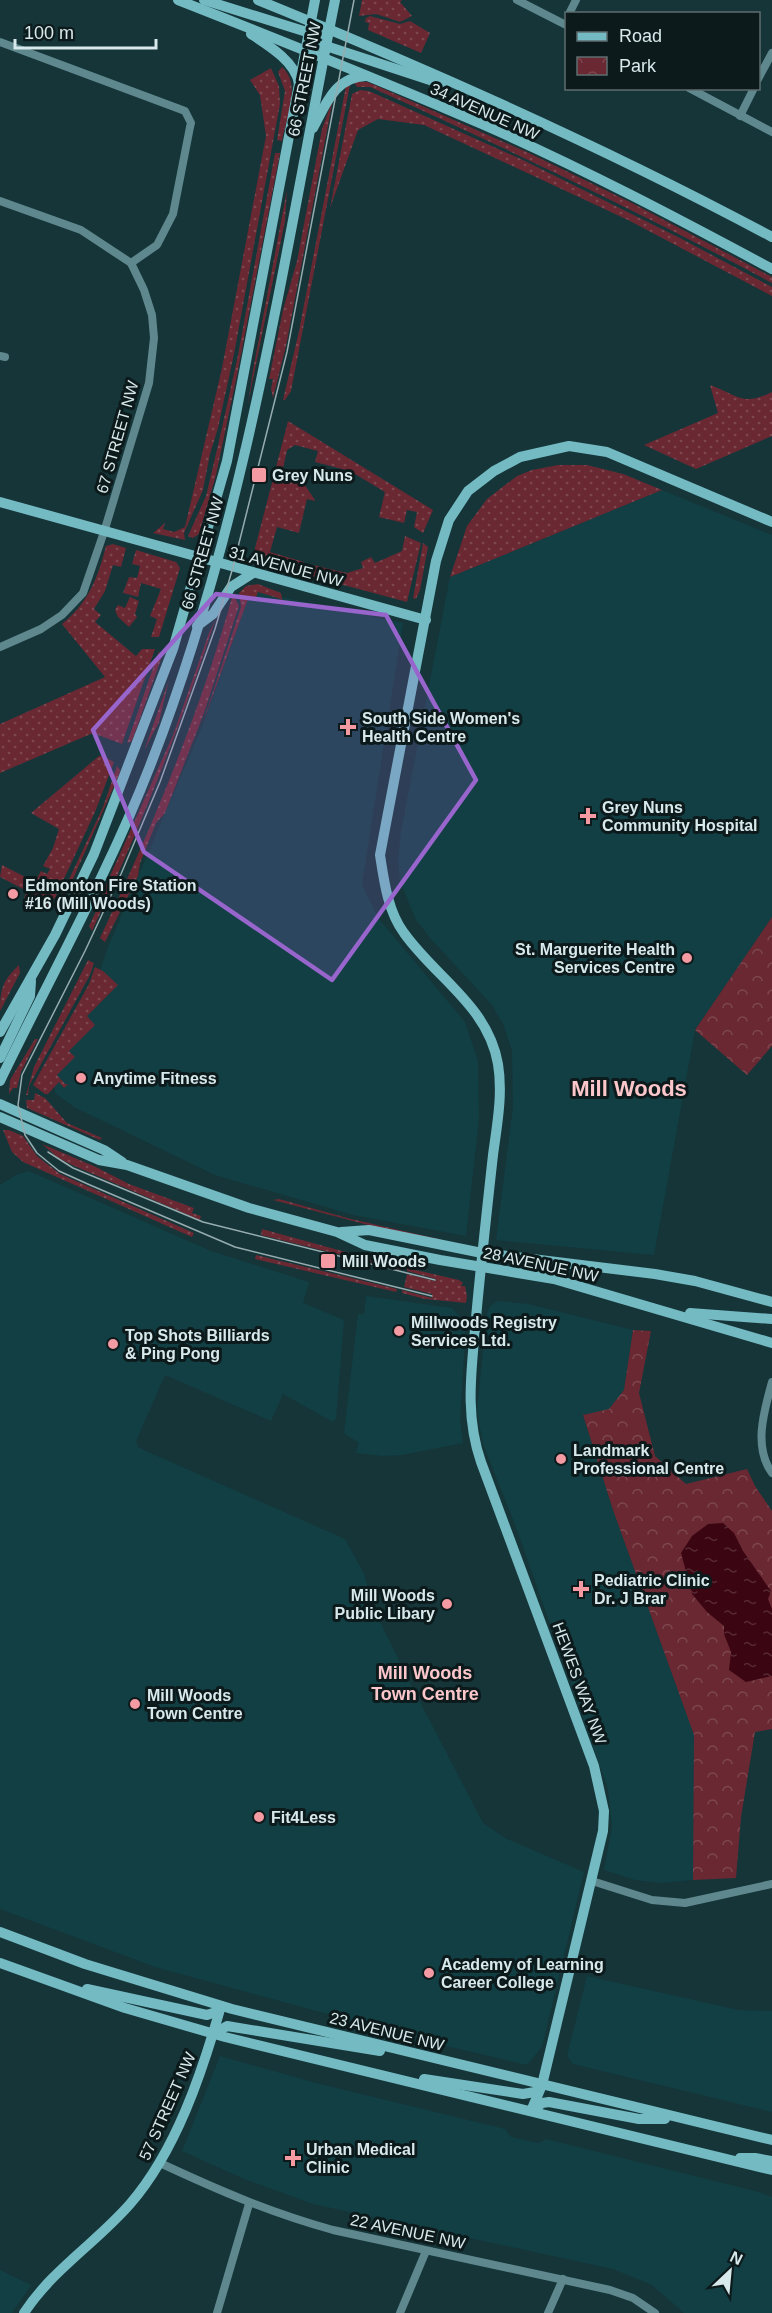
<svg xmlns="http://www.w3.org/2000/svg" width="772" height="2313" viewBox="0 0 772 2313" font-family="Helvetica,sans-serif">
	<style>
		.built { fill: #123f44 }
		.grass { fill: url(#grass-dots) }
		.park { fill: url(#park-crowns) }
		.water { fill: url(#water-ripples) }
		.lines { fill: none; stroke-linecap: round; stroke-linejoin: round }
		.street { stroke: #5e888d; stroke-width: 8 }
		.secondary { stroke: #74bac2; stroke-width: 10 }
		.tram { stroke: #96acaf; stroke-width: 1.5 }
		.marked { fill: #9765cc; fill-opacity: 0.2; stroke: #9765cc; stroke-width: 4.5; stroke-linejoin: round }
		.poi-dot { fill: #f49aa2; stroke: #0d1a1c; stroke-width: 2 }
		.labels { text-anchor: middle; stroke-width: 6; stroke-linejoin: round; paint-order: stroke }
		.street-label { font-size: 16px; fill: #d7e9eb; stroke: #0d1a1c }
		.poi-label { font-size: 16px; font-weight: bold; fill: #d7e9eb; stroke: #0d1a1c; text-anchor: start }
		.neighbourhood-label { font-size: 18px; font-weight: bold; fill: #fcc7cb; stroke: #0d1a1c }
		.district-label { font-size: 22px; font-weight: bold; fill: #fcc7cb; stroke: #0d1a1c }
	</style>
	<defs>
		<pattern id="grass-dots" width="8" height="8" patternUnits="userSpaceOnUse" patternTransform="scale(1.5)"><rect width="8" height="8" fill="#692832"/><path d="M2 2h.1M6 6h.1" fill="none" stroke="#7e4750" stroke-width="1.8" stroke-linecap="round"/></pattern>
		<pattern id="park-crowns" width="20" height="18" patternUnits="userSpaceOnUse" patternTransform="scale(1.5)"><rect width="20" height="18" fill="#692832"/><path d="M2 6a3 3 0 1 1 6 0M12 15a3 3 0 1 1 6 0" fill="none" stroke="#7e4750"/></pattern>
		<pattern id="water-ripples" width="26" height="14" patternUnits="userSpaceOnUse" patternTransform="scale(1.5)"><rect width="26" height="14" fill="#3b0511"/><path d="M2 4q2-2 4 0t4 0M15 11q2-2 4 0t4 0" fill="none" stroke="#572934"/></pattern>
	</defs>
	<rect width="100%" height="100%" fill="#153539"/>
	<g class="built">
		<polygon points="662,490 772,535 772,917 695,1030 654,1255 496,1240 513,1107 512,1050 503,1024 492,1005 431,939 416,920 400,881 398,860 401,831 450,577"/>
		<polygon points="257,592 403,623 362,885 379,919 465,1022 478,1061 479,1118 466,1236 353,1215 215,1175 74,1107 55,1093 55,1071 94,988 108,947 204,722 248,599"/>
		<polygon points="29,1171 211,1251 309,1282 303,1303 344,1320 336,1418 333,1422 283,1394 271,1421 165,1375 136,1441 138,1447 146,1451 345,1539 364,1574 376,1613 405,1673 483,1823 505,1838 584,1872 542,2047 527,2065 442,2045 155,1967 0,1909 0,1185 16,1175"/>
		<polygon points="366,1296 452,1308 466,1324 460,1420 463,1443 402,1455 383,1456 356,1453 359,1443 344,1433 358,1314 364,1314"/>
		<polygon points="497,1301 528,1304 633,1330 624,1390 609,1410 583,1415 613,1510 694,1735 693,1880 662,1883 635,1880 604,1870 612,1827 608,1789 516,1527 483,1444 480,1428 477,1410 487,1313 490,1306"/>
		<polygon points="587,1976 738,2010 772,2011 772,2112 573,2064 567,2056"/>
		<polygon points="220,2056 316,2083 505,2129 511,2137 539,2143 546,2139 759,2192 772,2197 772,2313 684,2313 652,2285 613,2269 313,2204 244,2179 182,2151"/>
		<polygon points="0,2270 31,2285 12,2313 0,2313"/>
	</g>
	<g class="grass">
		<polygon points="362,0 402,0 400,2 412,16 400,22 376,14 359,16"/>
		<polygon points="370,16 400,24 410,21 430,33 421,53 368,30 369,23 365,22 366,18"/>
		<path d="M 282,67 C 302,84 286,119 282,141 L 277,140 L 285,91 L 278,72 Z"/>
		<polygon points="271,68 279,86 280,104 234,354 218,428 210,454 203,490 184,533 185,540 153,533 165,523 163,529 174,532 185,527 222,368 266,136 260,95 250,80"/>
		<path d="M 354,82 L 367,82 L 377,86 L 529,153 L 634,204 L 772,277 L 772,283 C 640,212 506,148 370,87 L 357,87 Z"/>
		<polygon points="350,85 291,391 285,400 283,400 299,331 346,86"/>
		<polygon points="360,90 369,91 523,160 680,238 772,287 772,296 628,220 424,125 378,119 358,130 330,208 352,94"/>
		<polygon points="333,99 286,346 273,398 271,389 273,379 269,379 283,310 297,261 322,129"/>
		<polygon points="275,153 280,153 237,375 216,475 199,534 193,538 188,536 206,496 219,441 238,355"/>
		<polygon points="287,190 285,221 248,404 253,370"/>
		<path d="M 710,385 C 738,395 742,407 772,392 L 772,436 L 696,469 L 644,445 L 718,413 Z"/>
		<polygon points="288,421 433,510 423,533 414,527 417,512 407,510 404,523 379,517 385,492 350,471 315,462 318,451 295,445 287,450 282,473 302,478 302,481 315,500 315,501 307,499 299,533 277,527 270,552 304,562 295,572 257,561 259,554 254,552"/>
		<polygon points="558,465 587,465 623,474 662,490 450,577 467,526 487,499 517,476 532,470"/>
		<polygon points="405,536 421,543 407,602 310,576 313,565 347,573 363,568 361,562 371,557 375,563 402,551"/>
		<polygon points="423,543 428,547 420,590 416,599 413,598"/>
		<path d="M 113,544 L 126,548 L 121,567 L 113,565 L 105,591 L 94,609 L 101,615 L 95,622 L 136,656 L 142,649 L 155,649 L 122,744 L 93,733 L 0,773 L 0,724 L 105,677 L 62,624 C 88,603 98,578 106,546 Z"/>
		<polygon points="136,550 176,562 180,568 159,637 151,637 157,619 150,616 161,589 141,583 138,597 123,593 129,577 137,578 140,566 132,564"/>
		<polygon points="258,584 281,593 283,604 280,605 281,599 258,592 255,600 248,599 202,725 241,607 239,593 246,586"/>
		<path d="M 233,594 L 239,606 L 204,713 L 165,813 L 156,823 L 140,863 L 138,876 L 105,942 L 100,938 C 152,827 200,713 233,594 Z"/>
		<polygon points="130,597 139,601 135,614 137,617 129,627 118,617 115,610 118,605 125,608"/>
		<path d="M 216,618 C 181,725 140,829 92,931 L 89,926 L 98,907 L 100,907 L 105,896 L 102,894 L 173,735 L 209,633 Z"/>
		<polygon points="159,651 161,659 132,741 127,743"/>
		<polygon points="169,680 159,722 145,749 145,748"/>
		<polygon points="99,756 102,756 114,762 95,812 56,896 47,910 24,898 27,891 0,877 2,865 35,882 41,871 47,874 50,869 43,866 53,848 59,829 31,813"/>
		<polygon points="117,766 120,770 119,775 65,897 59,907 55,909 103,807"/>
		<polygon points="88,960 94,963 90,975 29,1086 28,1095 26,1095 34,1067"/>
		<path d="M 19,965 L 20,973 L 0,1011 C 0,989 3,980 19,965 Z"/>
		<polygon points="95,967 103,971 118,985 87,1016 95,1025 69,1051 75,1057 57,1075 65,1084 68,1084 64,1088 59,1082 48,1094 45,1094 33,1085 89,984"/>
		<polygon points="35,1039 38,1039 21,1072 17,1088 13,1088 9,1094 10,1080"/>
		<polygon points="35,1093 45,1098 67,1123 102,1138 100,1140 27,1108 26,1100 34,1100"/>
		<polygon points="3,1130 9,1130 23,1136 37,1156 60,1174 194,1233 192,1237 23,1162 12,1152"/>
		<polygon points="42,1144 96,1167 129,1184 194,1208 192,1213 201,1216 200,1220 72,1165 57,1157"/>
		<polygon points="279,1199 351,1219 439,1239 443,1241 372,1226 273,1200"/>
		<polygon points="262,1229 382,1262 402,1267 401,1270 261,1235"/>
		<polygon points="256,1255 397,1289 396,1292 255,1259"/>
		<polygon points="407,1268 459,1280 463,1283 461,1286 465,1286 467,1296 466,1303 425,1299 402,1293 402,1290 432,1298 432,1294 404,1287 407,1274 435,1281 436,1279 407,1271"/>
	</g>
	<g class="park">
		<polygon points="772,917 772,1046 747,1075 695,1030"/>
		<polygon points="633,1330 651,1331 639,1393 655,1456 686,1484 747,1469 755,1486 772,1511 772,1729 755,1732 741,1817 736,1878 693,1880 694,1735 613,1510 583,1415 609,1409 624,1390"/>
	</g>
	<polygon class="water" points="723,1523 734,1533 743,1551 771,1591 768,1599 772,1609 772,1676 746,1682 729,1670 731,1652 724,1634 724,1626 707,1612 692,1594 681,1553 692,1536 708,1524"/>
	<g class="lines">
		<g class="street">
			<polyline points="517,0 566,25"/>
			<polyline points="569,14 576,0"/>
			<polyline points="0,42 185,111 191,123 190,127 173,214 157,245 131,263"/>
			<polyline points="758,79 772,53"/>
			<polyline points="689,88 772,132"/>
			<polyline points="740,116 754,88"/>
			<polyline points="0,201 81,230 131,263 144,290 152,315 154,338 149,383 104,532 83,593 62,615 41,629 0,647"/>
			<polyline points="0,356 5,357"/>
			<path d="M 772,1382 C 764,1411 753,1447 772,1473"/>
			<polyline points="592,1881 652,1900 685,1903 772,1884"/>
			<path d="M 160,2163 C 218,2190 271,2213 333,2230 L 610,2290 L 633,2298 L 655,2313"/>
			<polyline points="217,2313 249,2204"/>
			<polyline points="400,2313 426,2251"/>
			<polyline points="548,2313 563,2279"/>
		</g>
		<g class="secondary">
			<path d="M 178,0 C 280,40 383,81 484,125 C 582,168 677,218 772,269"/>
			<polyline points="204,0 310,33 321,34 329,29"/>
			<path d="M 258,0 C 433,71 606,148 772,237"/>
			<path d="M 251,34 C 268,45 296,62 299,84"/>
			<polyline points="320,46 326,46 442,84"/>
			<path d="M 313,128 C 326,104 335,77 366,76"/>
			<polyline points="0,502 426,620"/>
			<polyline points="197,626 213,614 231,587 253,573"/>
			<polyline points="0,1032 55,935 94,854 173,649 227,461 315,0"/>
			<polyline points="0,1058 30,996 31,981"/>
			<path d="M 0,1081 C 50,977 108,874 150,766 C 246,521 284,257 335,0"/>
			<polyline points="0,1104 104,1150 122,1162"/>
			<polyline points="0,1117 99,1160 127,1165 249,1208 337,1232 365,1245 440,1260 554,1279 772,1343"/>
			<polyline points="341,1232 369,1230 482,1253 655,1274 695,1281 772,1302"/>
			<polyline points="690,1313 772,1319"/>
			<polyline points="0,1932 85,1964 232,2009 772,2140"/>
			<polyline points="0,1963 125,2008 225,2037 772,2170"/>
			<polyline points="87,1989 207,2015 216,2012 221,2006"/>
			<polyline points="213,2034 227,2026 380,2051"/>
			<polyline points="424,2079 523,2094 535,2092 542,2085"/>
			<path d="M 531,2111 L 542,2085 L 603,1831 L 604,1811 L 594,1766 L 481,1462 C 464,1413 472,1368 476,1318 C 481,1263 487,1209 493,1155 C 497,1125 503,1094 498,1064 C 488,1006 436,978 404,933 C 388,912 384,881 380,855 L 436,561 L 449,520 L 468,491 L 494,471 L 520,457 L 569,446 L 607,452 L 772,522"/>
			<polyline points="532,2111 542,2103 549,2102 639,2119 665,2119"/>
			<polyline points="740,2158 755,2158 772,2161"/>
			<path d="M 24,2313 C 53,2269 96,2243 130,2204 C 176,2151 202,2073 221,2006"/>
		</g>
		<g class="tram">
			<polyline points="354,0 287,352 233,567 215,629 160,782 121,874 85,951 22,1075 18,1105 25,1135 37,1153 59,1171 90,1185 235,1247 432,1296"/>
			<polyline points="48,1152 73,1168 203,1222 435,1280"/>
		</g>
	</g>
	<path class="marked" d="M 216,594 L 386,615 L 476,780 L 332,980 L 144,852 L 93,730 Z"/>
	<g class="poi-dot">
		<rect x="251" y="467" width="16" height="16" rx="3"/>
		<path d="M345 718h6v6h6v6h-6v6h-6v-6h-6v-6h6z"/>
		<path d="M585 807h6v6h6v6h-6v6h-6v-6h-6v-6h6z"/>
		<circle cx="13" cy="894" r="6"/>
		<circle cx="687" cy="958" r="6"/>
		<circle cx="81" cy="1078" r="6"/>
		<rect x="320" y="1253" width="16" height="16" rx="3"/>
		<circle cx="399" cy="1331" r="6"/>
		<circle cx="113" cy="1344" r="6"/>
		<circle cx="561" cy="1459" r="6"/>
		<path d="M578 1580h6v6h6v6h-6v6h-6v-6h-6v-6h6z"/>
		<circle cx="447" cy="1604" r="6"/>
		<circle cx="135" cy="1704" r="6"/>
		<circle cx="259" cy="1817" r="6"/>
		<circle cx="429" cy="1973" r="6"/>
		<path d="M290 2149h6v6h6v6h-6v6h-6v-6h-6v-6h6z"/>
	</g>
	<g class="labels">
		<g class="street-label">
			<text transform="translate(304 79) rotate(-79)" y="6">66 STREET NW</text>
			<text transform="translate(485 111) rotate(24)" y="6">34 AVENUE NW</text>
			<text transform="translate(117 437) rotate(-74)" y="6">67 STREET NW</text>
			<text transform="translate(202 553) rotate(-74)" y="6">66 STREET NW</text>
			<text transform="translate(286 566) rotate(15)" y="6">31 AVENUE NW</text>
			<text transform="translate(541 1264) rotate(12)" y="6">28 AVENUE NW</text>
			<text transform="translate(580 1683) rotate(70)" y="6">HEWES WAY NW</text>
			<text transform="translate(387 2031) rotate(14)" y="6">23 AVENUE NW</text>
			<text transform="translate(167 2106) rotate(-66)" y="6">57 STREET NW</text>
			<text transform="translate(408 2231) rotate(12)" y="6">22 AVENUE NW</text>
		</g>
		<g class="poi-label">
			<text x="272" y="481">Grey Nuns</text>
			<text x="362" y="724">South Side Women's<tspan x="362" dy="18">Health Centre</tspan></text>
			<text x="602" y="813">Grey Nuns<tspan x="602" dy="18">Community Hospital</tspan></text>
			<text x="25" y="891">Edmonton Fire Station<tspan x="25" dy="18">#16 (Mill Woods)</tspan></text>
			<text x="675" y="955" text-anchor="end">St. Marguerite Health<tspan x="675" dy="18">Services Centre</tspan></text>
			<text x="93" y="1084">Anytime Fitness</text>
			<text x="342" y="1267">Mill Woods</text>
			<text x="411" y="1328">Millwoods Registry<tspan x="411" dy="18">Services Ltd.</tspan></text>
			<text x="125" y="1341">Top Shots Billiards<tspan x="125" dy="18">&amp; Ping Pong</tspan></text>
			<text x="573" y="1456">Landmark<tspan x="573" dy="18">Professional Centre</tspan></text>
			<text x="594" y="1586">Pediatric Clinic<tspan x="594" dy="18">Dr. J Brar</tspan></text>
			<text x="435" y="1601" text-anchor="end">Mill Woods<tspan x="435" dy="18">Public Libary</tspan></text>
			<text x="147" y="1701">Mill Woods<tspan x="147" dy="18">Town Centre</tspan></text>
			<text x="271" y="1823">Fit4Less</text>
			<text x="441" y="1970">Academy of Learning<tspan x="441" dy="18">Career College</tspan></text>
			<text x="306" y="2155">Urban Medical<tspan x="306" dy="18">Clinic</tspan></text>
		</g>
		<g class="neighbourhood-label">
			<text x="425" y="1679">Mill Woods<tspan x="425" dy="21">Town Centre</tspan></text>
		</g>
		<g class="district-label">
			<text x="629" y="1096">Mill Woods</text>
		</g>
	</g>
	<rect x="565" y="12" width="195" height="78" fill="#0d1a1c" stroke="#5e6d6f" stroke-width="1.5"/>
	<rect x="577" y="32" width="30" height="9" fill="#74bac2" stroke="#5e6d6f" stroke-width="1.5"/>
	<text x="619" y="42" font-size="18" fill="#d7e9eb">Road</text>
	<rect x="577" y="57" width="30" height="18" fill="url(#park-crowns)" stroke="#5e6d6f" stroke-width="1.5"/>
	<text x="619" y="72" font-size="18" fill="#d7e9eb">Park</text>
	<g transform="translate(730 2271) rotate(26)" stroke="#0d1a1c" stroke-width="4.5" paint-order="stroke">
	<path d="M0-4.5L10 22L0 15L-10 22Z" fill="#d7e9eb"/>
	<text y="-9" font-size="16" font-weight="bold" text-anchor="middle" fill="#d7e9eb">N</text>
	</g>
	<path d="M15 39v9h141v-9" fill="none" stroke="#d7e9eb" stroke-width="3"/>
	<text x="24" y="39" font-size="18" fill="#d7e9eb" stroke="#0d1a1c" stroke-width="4.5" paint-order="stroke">100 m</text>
</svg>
